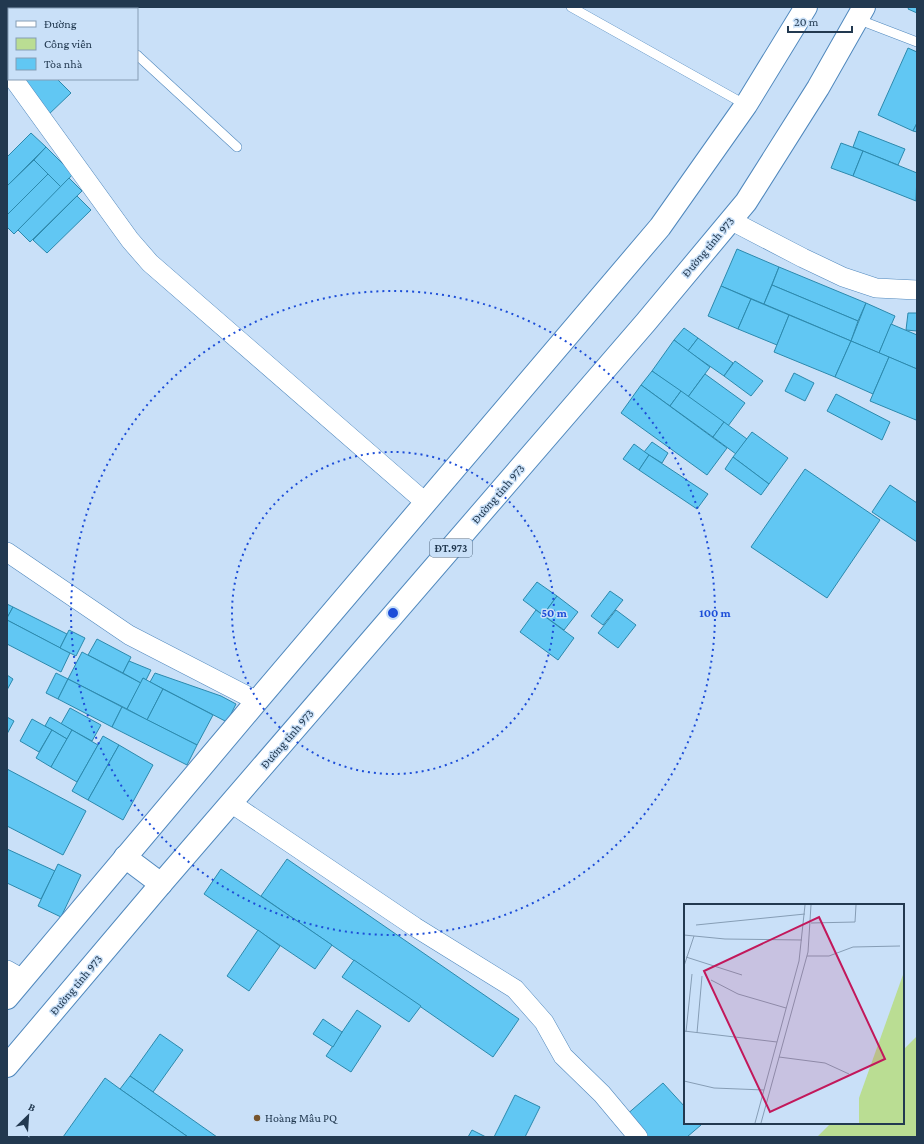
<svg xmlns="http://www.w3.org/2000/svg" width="924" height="1144" viewBox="0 0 924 1144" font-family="'Crimson Pro',serif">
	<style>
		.green { fill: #badd93 }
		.building { fill: #61c7f3; stroke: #2c89ad }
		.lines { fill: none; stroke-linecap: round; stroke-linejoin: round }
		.lane-casing { stroke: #5088bd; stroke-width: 10 }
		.street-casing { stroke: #5088bd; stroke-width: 20 }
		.primary-casing { stroke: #5088bd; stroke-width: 24 }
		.lane { stroke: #fff; stroke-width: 9 }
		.street { stroke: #fff; stroke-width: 19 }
		.primary { stroke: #fff; stroke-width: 22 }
		.ring { fill: none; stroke: #1d4ed8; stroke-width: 2; stroke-dasharray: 2 4 }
		.poi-dot { fill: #77552d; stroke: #c9e0f8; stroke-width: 1.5 }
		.labels { text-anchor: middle; stroke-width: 3; stroke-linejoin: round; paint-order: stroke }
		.shield { fill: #c9e0f8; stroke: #546b82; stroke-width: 1 }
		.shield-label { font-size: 11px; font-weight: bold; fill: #223950 }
		.street-label { font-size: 12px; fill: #223950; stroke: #c9e0f8 }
		.poi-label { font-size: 12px; fill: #223950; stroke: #c9e0f8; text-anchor: start }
		.inset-road { fill: none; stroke: #869db5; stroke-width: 1 }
		.view { fill: #c2185b; fill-opacity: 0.15; stroke: #c2185b; stroke-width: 2 }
		.inset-edge { fill: none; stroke: #223950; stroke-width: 2 }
		.centre { fill: #1d4ed8; stroke: #c9e0f8; stroke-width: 2 }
		.ring-label { font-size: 12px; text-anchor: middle; font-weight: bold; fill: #1d4ed8; stroke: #c9e0f8; stroke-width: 3; stroke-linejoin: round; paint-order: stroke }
	</style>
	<rect width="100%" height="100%" fill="#c9e0f8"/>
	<polygon class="green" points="917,1036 917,1137 817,1137 831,1123 903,1123 903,1050"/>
	<g class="building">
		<polygon points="909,7 917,7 917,13 908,9"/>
		<polygon points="7,32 9,34 9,69 7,68"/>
		<polygon points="908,48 917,52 917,123 913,131 878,115"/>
		<polygon points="21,79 57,79 71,93 47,116 31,97 36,94"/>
		<polygon points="917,123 917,132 913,131"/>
		<polygon points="859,131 905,149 898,165 853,147"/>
		<polygon points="31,133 46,147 7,186 7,157"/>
		<polygon points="841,143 863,151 853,176 831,168"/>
		<polygon points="46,147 73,174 61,187 34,160"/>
		<polygon points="863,151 917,173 916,201 853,176"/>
		<polygon points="34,160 48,174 7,215 7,186"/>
		<polygon points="48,174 61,187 14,234 7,227 7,215"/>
		<polygon points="69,178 82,191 30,242 18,230"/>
		<polygon points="77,196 91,210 47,253 33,240"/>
		<polygon points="737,249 779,267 764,304 721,286"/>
		<polygon points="779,267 866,303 858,321 772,285"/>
		<polygon points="772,285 858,321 851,341 764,304"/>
		<polygon points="721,286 751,299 738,329 708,316"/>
		<polygon points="751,299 789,315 777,345 738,329"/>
		<polygon points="866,303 895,316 879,353 851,341"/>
		<polygon points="908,313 917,313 917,331 906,330"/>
		<polygon points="789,315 851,341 835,377 774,352"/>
		<polygon points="891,324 917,335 917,369 879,353"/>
		<polygon points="684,328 698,338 688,351 674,340"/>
		<polygon points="698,338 733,363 724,376 688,351"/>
		<polygon points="674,340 710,367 688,397 652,371"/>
		<polygon points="851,341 889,357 873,394 835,377"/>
		<polygon points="889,357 917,369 917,417 916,420 870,401"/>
		<polygon points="735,361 763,381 751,396 724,376"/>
		<polygon points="652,371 681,391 670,406 641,385"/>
		<polygon points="794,373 814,383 805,401 785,391"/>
		<polygon points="705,374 745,403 728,426 688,397"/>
		<polygon points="641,385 727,448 707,475 621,413"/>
		<polygon points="681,391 724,422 713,437 670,406"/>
		<polygon points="836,394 890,422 882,440 827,411"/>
		<polygon points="724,422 747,439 736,454 713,437"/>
		<polygon points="752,432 788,458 769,484 733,457"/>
		<polygon points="652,442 668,453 662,463 644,452"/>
		<polygon points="634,444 649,455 639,470 623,459"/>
		<polygon points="649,455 708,494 697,509 639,470"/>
		<polygon points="733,457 769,484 761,495 725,469"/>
		<polygon points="805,469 880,520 827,598 751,547"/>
		<polygon points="890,485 917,503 917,542 872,512"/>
		<polygon points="537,582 557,596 543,615 523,600"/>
		<polygon points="610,591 623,600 603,625 591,616"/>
		<polygon points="557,596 578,612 564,630 543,615"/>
		<polygon points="7,604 13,607 7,618"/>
		<polygon points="13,607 67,634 60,648 7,620 7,618"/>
		<polygon points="536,610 574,638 558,660 520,632"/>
		<polygon points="616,610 636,625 618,648 598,633"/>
		<polygon points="7,620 70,653 61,672 7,644"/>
		<polygon points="69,630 85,638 76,656 60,648"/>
		<polygon points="97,639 131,657 123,673 88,655"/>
		<polygon points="82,652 141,683 127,709 68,679"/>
		<polygon points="129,661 151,670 146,680 143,678 141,683 123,673"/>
		<polygon points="56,673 68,679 58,699 46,693"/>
		<polygon points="155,673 221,696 236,704 227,722 150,682"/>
		<polygon points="7,675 13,679 7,690"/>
		<polygon points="143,678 163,689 147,720 127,709"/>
		<polygon points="68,679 122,707 112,727 58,699"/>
		<polygon points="163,689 213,715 197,745 147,720"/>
		<polygon points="122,707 197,745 187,765 112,727"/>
		<polygon points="70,708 101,725 92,741 61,724"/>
		<polygon points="7,717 14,721 7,734"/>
		<polygon points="50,717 72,730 67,739 45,726"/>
		<polygon points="32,719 52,730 39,752 20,741"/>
		<polygon points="52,730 67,739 51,767 36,758"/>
		<polygon points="72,730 98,745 77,782 51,767"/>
		<polygon points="103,736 119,745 88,800 72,791"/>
		<polygon points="119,745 153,765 123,820 88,800"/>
		<polygon points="7,769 86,811 63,855 7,826"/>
		<polygon points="7,849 55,871 41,899 7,883"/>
		<polygon points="287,859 519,1019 493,1057 261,896"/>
		<polygon points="58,864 81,875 61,917 38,906"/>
		<polygon points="221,869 332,945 315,969 204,894"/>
		<polygon points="258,930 280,946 249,991 227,976"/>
		<polygon points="354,960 421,1006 409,1022 342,977"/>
		<polygon points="357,1010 381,1026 351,1072 326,1056"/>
		<polygon points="323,1019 342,1032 333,1047 313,1034"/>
		<polygon points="160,1034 183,1050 153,1092 130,1076"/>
		<polygon points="130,1076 153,1092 217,1137 188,1137 120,1089"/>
		<polygon points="105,1078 120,1089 188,1137 63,1137"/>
		<polygon points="663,1083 685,1107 685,1123 699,1123 701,1125 687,1137 643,1137 625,1116"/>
		<polygon points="515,1095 540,1107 525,1137 494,1137"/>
		<polygon points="472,1130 486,1137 468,1137"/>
	</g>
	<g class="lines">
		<defs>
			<g id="lane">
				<polyline points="85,7 87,9"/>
				<polyline points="571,7 746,105"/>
				<polyline points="857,19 917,42"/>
				<polyline points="137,55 237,147"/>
			</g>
			<g id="street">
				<polyline points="15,81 130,240 150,263 426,503"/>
				<polyline points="730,220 803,258 843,277 876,288 917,290"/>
				<polyline points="7,552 129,635 257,701"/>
				<polyline points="231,803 415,927 515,989 544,1022 563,1056 602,1094 638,1137"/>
				<polyline points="7,970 23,979"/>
			</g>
			<g id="primary">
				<polyline points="125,857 161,884"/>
				<polyline points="7,998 257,701 660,227 746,105 806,7"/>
				<polyline points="7,1066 161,884 646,322 746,202 818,88 864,7"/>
			</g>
		</defs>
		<use href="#lane" class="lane-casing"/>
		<use href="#street" class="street-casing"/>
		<use href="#primary" class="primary-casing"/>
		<use href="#lane" class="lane"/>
		<use href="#street" class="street"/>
		<use href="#primary" class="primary"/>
	</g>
	<g class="ring">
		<circle cx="393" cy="613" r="161"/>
		<circle cx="393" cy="613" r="322"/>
	</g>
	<circle class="poi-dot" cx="257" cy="1118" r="4"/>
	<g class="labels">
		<rect class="shield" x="430" y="539" width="42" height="18" rx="3"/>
		<g class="shield-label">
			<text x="451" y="552">ĐT.973</text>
		</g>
		<g class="street-label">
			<text transform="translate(708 247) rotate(-50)" y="4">Đường tỉnh 973</text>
			<text transform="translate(498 494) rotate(-49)" y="4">Đường tỉnh 973</text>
			<text transform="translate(287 739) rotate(-49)" y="4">Đường tỉnh 973</text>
			<text transform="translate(76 985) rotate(-50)" y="4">Đường tỉnh 973</text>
		</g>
		<g class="poi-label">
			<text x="265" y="1122">Hoàng Mâu PQ</text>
		</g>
	</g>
	<g transform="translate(684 904)">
		<rect width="220" height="220" fill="#c9e0f8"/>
		<path d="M 220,68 L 220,219 L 175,219 L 175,194 Z" fill="#badd93"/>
		<path class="inset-road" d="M 127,19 L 171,18 L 172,1M 12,21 L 121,10M 0,31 L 41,35 L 118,36M 123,52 L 145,52 L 169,43 L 216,42M 2,53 L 58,71M 0,62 L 10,32M 27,76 L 54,90 L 102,104M 0,127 L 93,138M 2,128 L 8,70M 13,129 L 18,72M 95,153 L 141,159 L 165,170M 0,177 L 30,184 L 80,186M 71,219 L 115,57 L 121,1M 77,219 L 124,48 L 127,1"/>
		<path class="view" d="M 135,13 L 201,155 L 86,208 L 20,67 Z"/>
		<rect width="220" height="220" class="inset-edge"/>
	</g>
	<circle cx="393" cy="613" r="6" class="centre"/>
	<g class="ring-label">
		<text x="554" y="617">50 m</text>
		<text x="715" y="617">100 m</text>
	</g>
	<rect width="924" height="1144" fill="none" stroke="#223950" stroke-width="16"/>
	<rect x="8" y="8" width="130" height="72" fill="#c9e0f8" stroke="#869db5"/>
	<rect x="16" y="21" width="20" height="6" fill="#ffffff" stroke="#869db5"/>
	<text x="44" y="28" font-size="12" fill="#223950">Đường</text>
	<rect x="16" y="38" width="20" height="12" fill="#badd93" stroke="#869db5"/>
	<text x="44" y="48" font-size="12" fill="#223950">Công viên</text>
	<rect x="16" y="58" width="20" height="12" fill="#61c7f3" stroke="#869db5"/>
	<text x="44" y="68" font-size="12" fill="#223950">Tòa nhà</text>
	<g transform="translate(28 1116) rotate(25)" stroke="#c9e0f8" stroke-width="3" paint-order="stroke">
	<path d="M0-3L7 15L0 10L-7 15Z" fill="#223950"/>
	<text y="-6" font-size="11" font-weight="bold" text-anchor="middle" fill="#223950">B</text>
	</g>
	<path d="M788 26v6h64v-6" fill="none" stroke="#223950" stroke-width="2"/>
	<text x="794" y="26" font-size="12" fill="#223950" stroke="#c9e0f8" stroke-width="3" paint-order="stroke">20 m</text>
</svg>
